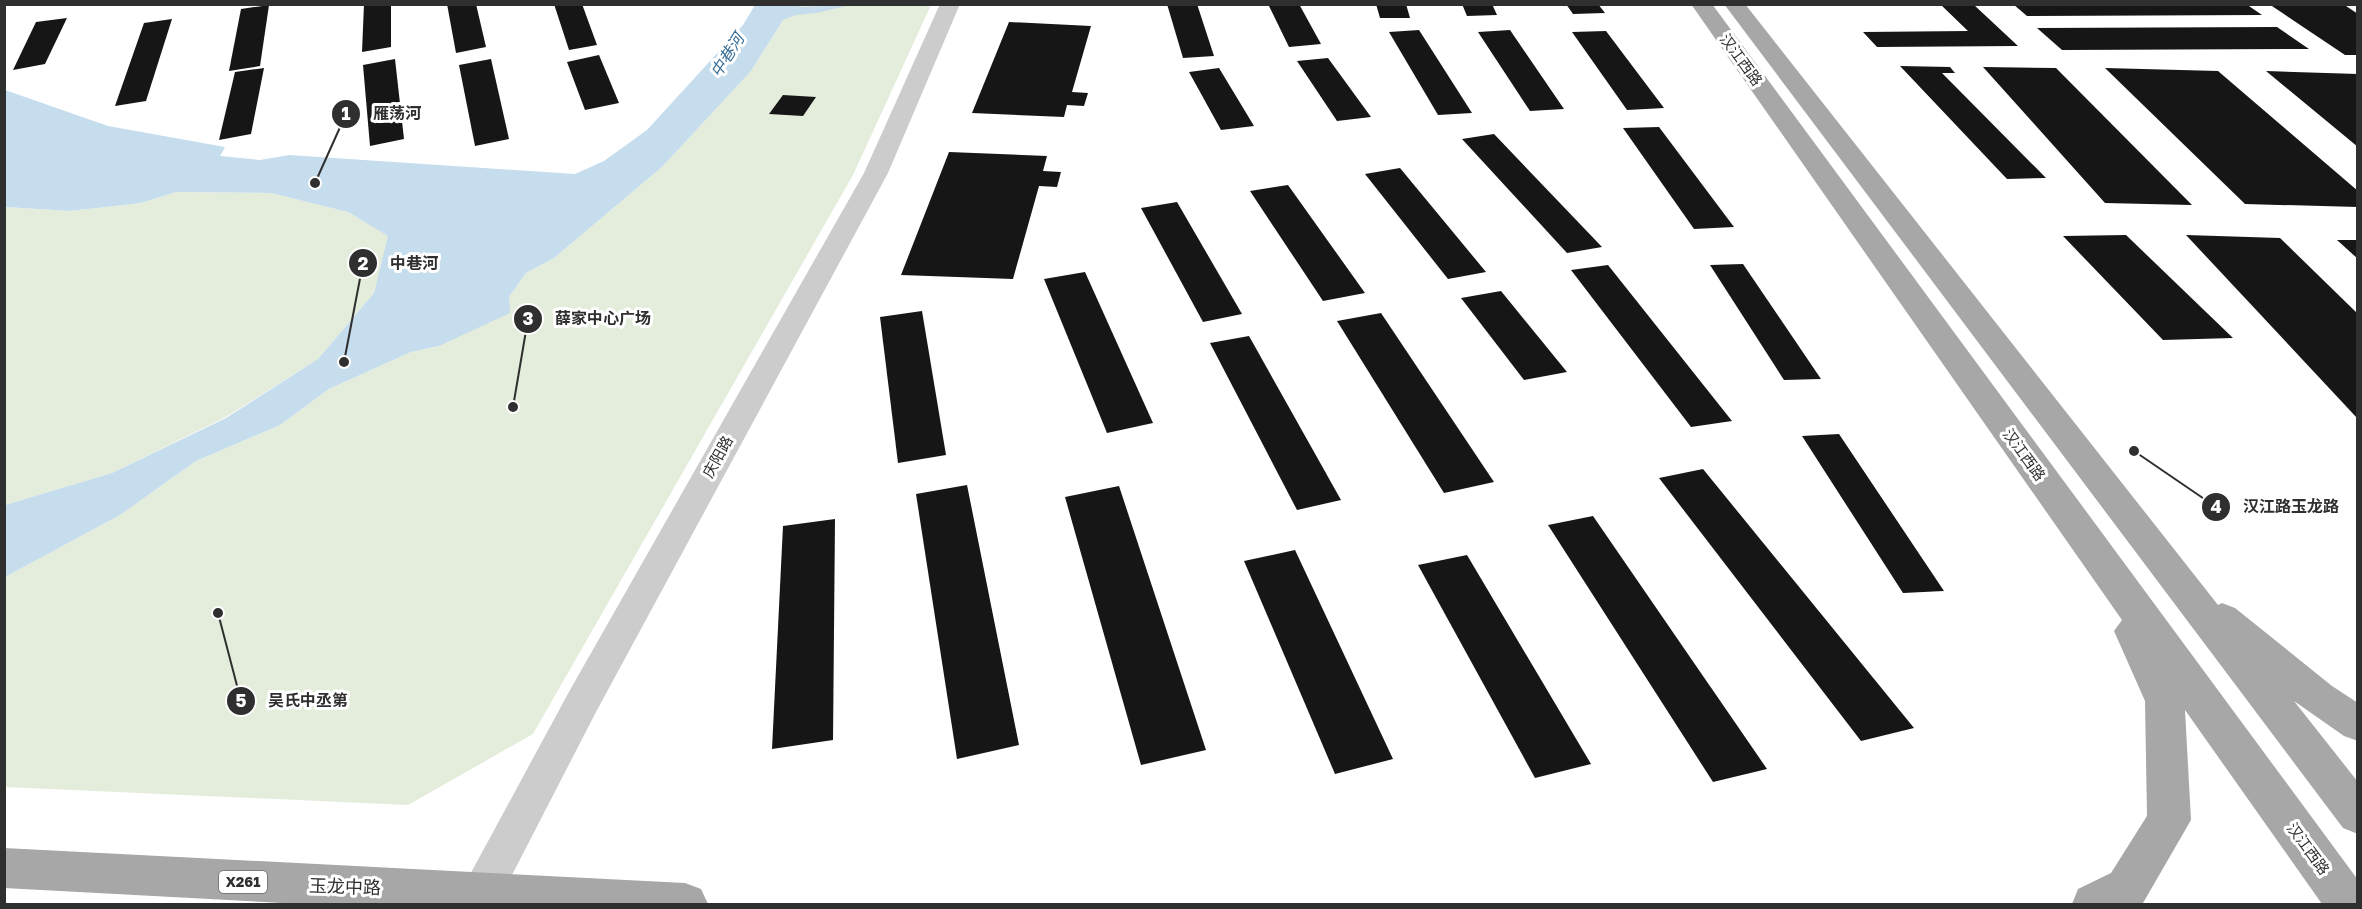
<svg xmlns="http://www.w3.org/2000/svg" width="2362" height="909" viewBox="0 0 2362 909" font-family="'Golos Text','Noto Sans SC',sans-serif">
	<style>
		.green { fill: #e4eddb }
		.water { fill: #c6ddee }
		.building { fill: #161616 }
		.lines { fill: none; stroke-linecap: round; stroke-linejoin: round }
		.minor { fill: #ccc; fill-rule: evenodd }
		.major { fill: #a7a7a7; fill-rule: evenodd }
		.labels { text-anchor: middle; stroke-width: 6; stroke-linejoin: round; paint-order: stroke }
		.shield { fill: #fff; stroke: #6d6d6d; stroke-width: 1.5 }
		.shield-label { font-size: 14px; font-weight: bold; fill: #2f2f2f }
		.street-label { font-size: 15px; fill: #2f2f2f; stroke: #fff }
		.water-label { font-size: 16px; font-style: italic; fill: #366e97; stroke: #fff }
		.near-street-label { font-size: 18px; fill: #2f2f2f; stroke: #fff }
		.leader { fill: none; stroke: #2f2f2f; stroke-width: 2 }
		.callout-dot { fill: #2f2f2f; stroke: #fff; stroke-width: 2 }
		.mark-label { font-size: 18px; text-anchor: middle; font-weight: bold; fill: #fff }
		.callout-label { font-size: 16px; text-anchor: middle; font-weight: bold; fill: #2f2f2f; stroke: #fff; stroke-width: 6; stroke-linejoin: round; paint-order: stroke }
	</style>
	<rect width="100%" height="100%" fill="#fff"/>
	<g class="green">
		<polygon points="796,5 931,5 853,175 533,734 408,805 5,787 5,577 120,515 196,461 280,425 329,389 411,352 439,346 509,297 526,273 554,258 662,167 751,71 783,20"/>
		<polygon points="176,192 271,193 348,212 389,236 374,293 318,359 226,417 112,473 5,505 4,207 70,211 141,203"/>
	</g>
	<polygon class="water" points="796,5 801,7 850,5 817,13 796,15 783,20 751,71 662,167 554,258 526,273 509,297 510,313 439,346 411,352 329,389 280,425 196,461 120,515 5,577 5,505 112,473 226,418 318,359 374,293 388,236 348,212 271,193 176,192 141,203 70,211 5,207 5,90 108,126 225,147 220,156 260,160 289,155 575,174 604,161 647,130 743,25 755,5"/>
	<g class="building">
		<polygon points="364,4 391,4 391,47 362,52"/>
		<polygon points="447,4 476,4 486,47 456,53"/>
		<polygon points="554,4 582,4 597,45 569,50"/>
		<polygon points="1167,4 1197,4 1214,56 1183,58"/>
		<polygon points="1268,4 1299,4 1321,44 1289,47"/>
		<polygon points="1376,4 1406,4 1410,18 1380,18"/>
		<polygon points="1462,4 1492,4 1497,15 1467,16"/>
		<polygon points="1566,4 1598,4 1605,13 1573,14"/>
		<polygon points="1940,4 1973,4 2018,46 1877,47 1863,32 1968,31"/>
		<polygon points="2013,4 2246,4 2262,15 2027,16"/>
		<polygon points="2269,4 2343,4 2358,14 2358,55 2345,55"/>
		<polygon points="269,5 260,66 229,71 241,9"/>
		<polygon points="67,18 45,64 13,70 36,22"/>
		<polygon points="172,19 146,101 115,106 144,23"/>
		<polygon points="1009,22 1091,26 1072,92 1088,93 1084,106 1067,105 1064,117 972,113"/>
		<polygon points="2277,27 2309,49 2062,50 2037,28"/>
		<polygon points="1419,30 1472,113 1438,115 1389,32"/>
		<polygon points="1510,30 1564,109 1530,111 1478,32"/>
		<polygon points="1606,31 1664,108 1627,110 1572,32"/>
		<polygon points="599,55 619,103 585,110 567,62"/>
		<polygon points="1328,58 1371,117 1337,121 1297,61"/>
		<polygon points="395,59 404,139 370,146 363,65"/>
		<polygon points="491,59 509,139 475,146 459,65"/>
		<polygon points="1900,66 1950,67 1955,73 1942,73 2046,178 2007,179"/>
		<polygon points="1983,67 2056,68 2192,205 2105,203"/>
		<polygon points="264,68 251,134 219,140 235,72"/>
		<polygon points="1219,68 1254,126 1221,130 1189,72"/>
		<polygon points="2105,68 2218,71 2358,191 2358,207 2245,204"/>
		<polygon points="2266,71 2358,74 2358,147"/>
		<polygon points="783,95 816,97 803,116 769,114"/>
		<polygon points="1659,127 1734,227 1694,229 1623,128"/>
		<polygon points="1494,134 1602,247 1567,253 1462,139"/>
		<polygon points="949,152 1047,156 1043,171 1061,172 1057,187 1039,186 1013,279 901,275"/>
		<polygon points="1400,168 1486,272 1448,279 1365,174"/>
		<polygon points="1288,185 1365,293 1323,301 1250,191"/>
		<polygon points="1177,202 1242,314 1203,322 1141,208"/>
		<polygon points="2126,235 2233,338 2163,340 2063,236"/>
		<polygon points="2186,235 2280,238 2358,314 2358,419"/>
		<polygon points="2337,240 2358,240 2358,259"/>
		<polygon points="1743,264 1821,379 1784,380 1710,265"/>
		<polygon points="1608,265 1732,421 1691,427 1571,270"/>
		<polygon points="1085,272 1153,423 1107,433 1044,279"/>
		<polygon points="1501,291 1567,372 1524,380 1461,298"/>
		<polygon points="922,311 946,455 898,463 880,317"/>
		<polygon points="1381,313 1494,482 1444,493 1337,321"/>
		<polygon points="1249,336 1341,500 1297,510 1210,343"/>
		<polygon points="1839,434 1944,591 1903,593 1802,436"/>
		<polygon points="1703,469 1914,728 1861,741 1659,478"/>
		<polygon points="967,485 1019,745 957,759 916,494"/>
		<polygon points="1119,486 1206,750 1141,765 1065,497"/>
		<polygon points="1593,516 1767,769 1713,782 1548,525"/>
		<polygon points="835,519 833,740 772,749 783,526"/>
		<polygon points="1295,550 1393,759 1335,774 1244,561"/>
		<polygon points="1467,555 1591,764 1535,778 1418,565"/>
	</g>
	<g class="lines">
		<polygon class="minor" points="940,4 960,4 888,173 596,712 497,904 454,904 570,690 864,173"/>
		<g class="major">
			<polygon points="1691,4 1712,4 2358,880 2358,904 2322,904 2185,710 2191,820 2143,903 2072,904 2078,889 2111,873 2147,816 2145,701 2114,631 2122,620"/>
			<polygon points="1724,4 1745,4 2218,605 2222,603 2235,608 2332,686 2358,703 2358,741 2344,736 2294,701 2358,782 2358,834 2343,828"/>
			<polygon points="4,848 685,883 701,889 708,904 301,904 4,888"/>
		</g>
	</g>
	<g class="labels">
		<rect class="shield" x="219" y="871" width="48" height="22" rx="4.5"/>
		<g class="shield-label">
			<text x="243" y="887">X261</text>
		</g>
		<g class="street-label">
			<text transform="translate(1741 60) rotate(54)" y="5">汉江西路</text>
			<text transform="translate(2024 455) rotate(54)" y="5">汉江西路</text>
			<text transform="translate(718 457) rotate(-61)" y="5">庆阳路</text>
			<text transform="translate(2308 849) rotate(54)" y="5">汉江西路</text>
		</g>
		<g class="water-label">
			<text transform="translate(727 55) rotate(-58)" y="6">中巷河</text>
		</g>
		<g class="near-street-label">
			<text transform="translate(345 887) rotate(2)" y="6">玉龙中路</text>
		</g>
	</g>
	<path class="leader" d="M315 183L346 114M344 362L363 263M513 407L528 319M2134 451L2216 507M218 613L241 701"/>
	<g class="callout-dot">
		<circle cx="315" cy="183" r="6"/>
		<circle cx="344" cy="362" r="6"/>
		<circle cx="513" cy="407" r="6"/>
		<circle cx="2134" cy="451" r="6"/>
		<circle cx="218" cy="613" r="6"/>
		<circle cx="346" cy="114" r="15"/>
		<circle cx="363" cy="263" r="15"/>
		<circle cx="528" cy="319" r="15"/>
		<circle cx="2216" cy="507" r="15"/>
		<circle cx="241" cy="701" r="15"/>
	</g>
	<g class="mark-label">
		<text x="346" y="120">1</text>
		<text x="363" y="270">2</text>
		<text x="528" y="325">3</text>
		<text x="2216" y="513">4</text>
		<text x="241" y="707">5</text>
	</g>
	<g class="callout-label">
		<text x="397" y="119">雁荡河</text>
		<text x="414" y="269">中巷河</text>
		<text x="603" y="324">薛家中心广场</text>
		<text x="2291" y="512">汉江路玉龙路</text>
		<text x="308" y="706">吴氏中丞第</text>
	</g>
	<rect width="2362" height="909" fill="none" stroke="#2f2f2f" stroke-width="12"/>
</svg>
